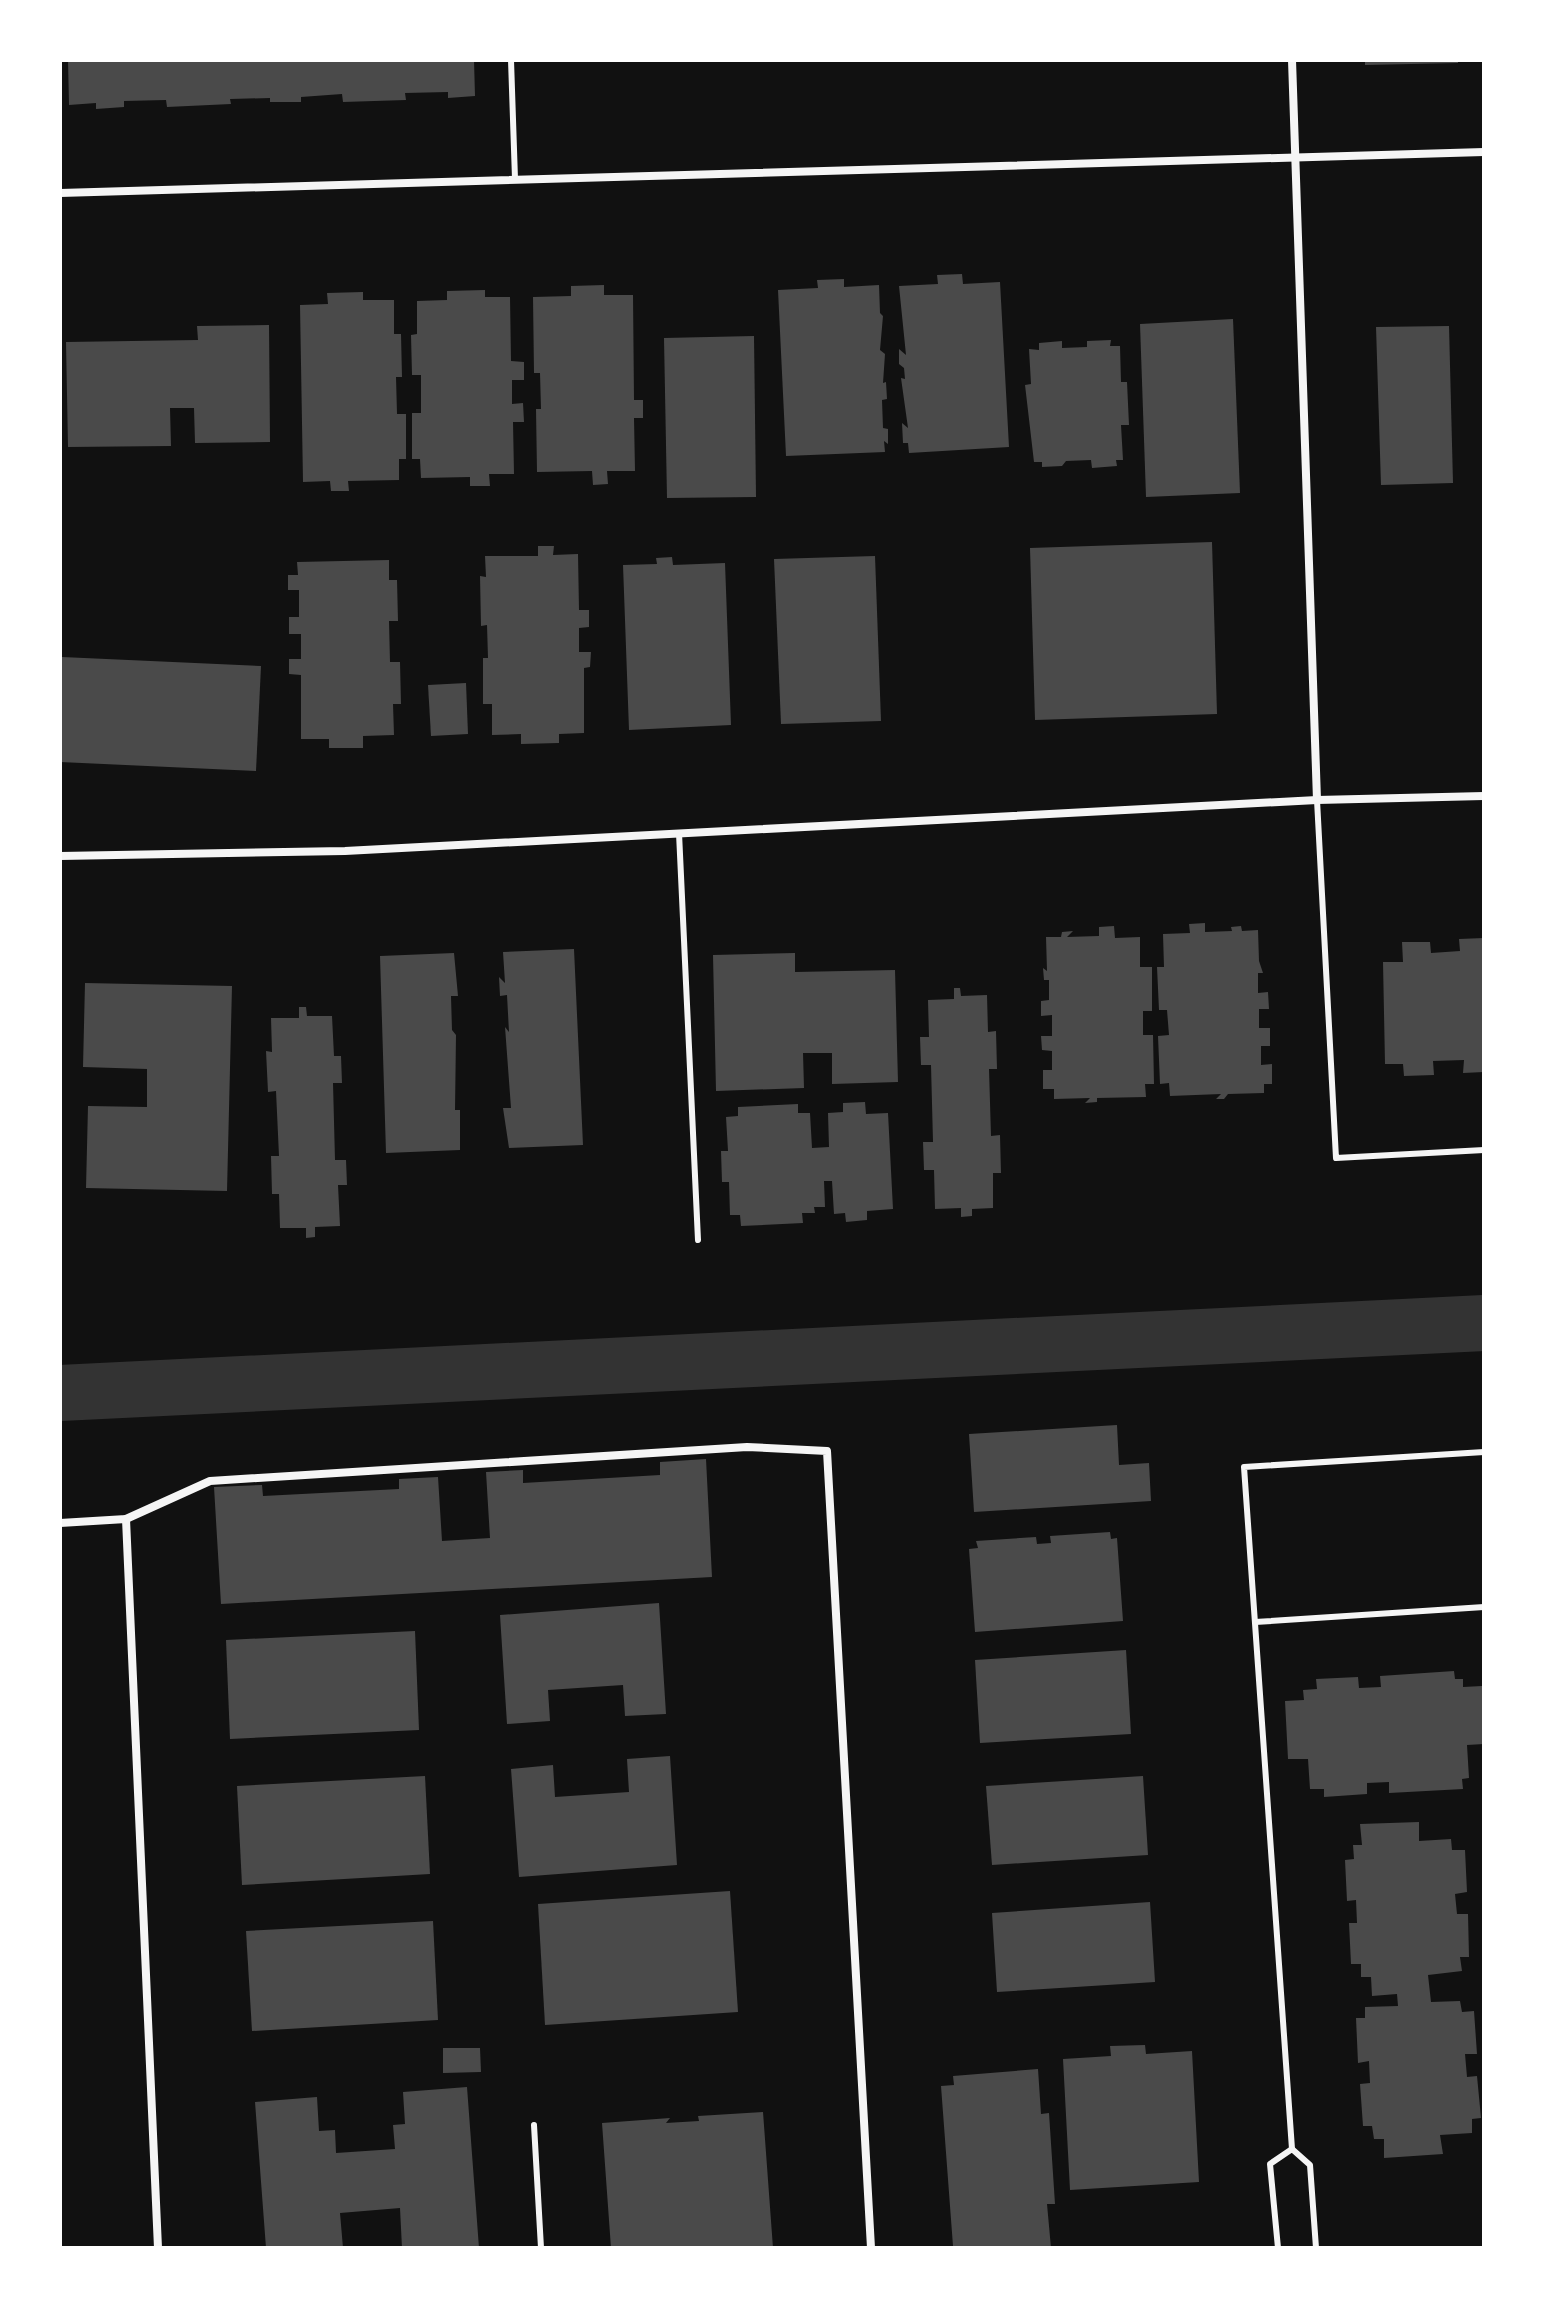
<svg xmlns="http://www.w3.org/2000/svg" width="1544" height="2308" viewBox="0 0 1544 2308" font-family="'IBM Plex Sans',sans-serif">
	<style>
		.lines { fill: none; stroke-linecap: round; stroke-linejoin: round }
		.canal { stroke: #333; stroke-width: 56 }
		.building { fill: #4a4a4a }
		.service { stroke: #f5f5f5; stroke-width: 6 }
		.minor { stroke: #f5f5f5; stroke-width: 8 }
	</style>
	<rect width="100%" height="100%" fill="#111"/>
	<g class="lines">
		<polyline class="canal" points="60,1393 1484,1323"/>
	</g>
	<g class="building">
		<polygon points="68,60 474,60 475,96 448,98 448,92 405,93 406,100 343,102 342,94 301,97 301,102 270,102 270,98 230,99 231,104 167,107 166,100 124,101 124,107 96,109 96,103 69,105"/>
		<polygon points="1365,60 1458,60 1458,63 1365,65"/>
		<polygon points="962,274 963,284 1000,282 1009,447 909,453 908,443 903,443 902,423 908,428 901,378 905,379 904,368 899,364 899,349 906,355 899,286 938,284 937,275"/>
		<polygon points="844,279 844,287 879,285 880,313 883,316 880,350 885,354 883,383 886,382 887,399 882,400 883,428 888,429 888,444 884,441 885,452 786,456 778,290 818,288 817,280"/>
		<polygon points="604,285 604,295 633,295 634,400 643,400 643,418 634,418 635,471 607,471 608,484 593,485 592,471 537,472 536,409 541,409 540,373 534,373 533,297 571,296 571,286"/>
		<polygon points="485,290 485,297 510,297 511,361 524,362 524,380 512,380 512,404 523,403 524,422 513,422 514,474 489,474 490,486 470,486 470,477 421,478 420,459 412,459 412,413 421,413 421,375 412,375 411,335 417,334 417,301 447,300 447,291"/>
		<polygon points="363,292 363,300 394,300 394,334 401,334 402,377 396,377 397,414 406,414 406,459 399,459 399,480 348,481 349,491 331,491 330,481 303,482 300,305 328,304 327,293"/>
		<polygon points="1233,319 1240,493 1146,497 1140,324"/>
		<polygon points="269,325 270,442 195,443 194,408 170,408 171,446 68,447 66,342 198,340 197,326"/>
		<polygon points="1449,326 1453,483 1381,485 1376,327"/>
		<polygon points="754,336 756,497 667,498 664,338"/>
		<polygon points="1111,340 1110,346 1120,346 1121,382 1127,382 1129,425 1121,425 1123,460 1116,460 1117,466 1092,468 1091,460 1066,461 1062,466 1042,467 1042,462 1034,462 1025,385 1031,384 1029,349 1039,350 1039,343 1062,341 1062,348 1087,347 1087,341"/>
		<polygon points="1212,542 1217,714 1035,720 1030,548"/>
		<polygon points="538,546 554,546 553,555 578,554 579,610 589,610 589,627 579,628 579,652 591,652 590,667 584,668 584,733 559,734 559,743 521,744 521,734 492,735 492,704 483,704 483,658 488,658 487,625 481,626 480,576 486,577 485,556 538,556"/>
		<polygon points="875,556 881,721 781,724 774,559"/>
		<polygon points="672,557 673,565 725,563 731,725 629,730 623,565 657,564 656,558"/>
		<polygon points="389,560 389,580 397,580 398,621 389,621 390,662 400,662 401,704 393,704 394,735 363,736 363,748 329,748 329,739 301,739 301,675 289,674 289,659 301,659 301,634 289,634 289,617 299,617 299,590 288,590 288,575 298,575 297,562"/>
		<polygon points="62,657 261,666 256,771 60,762"/>
		<polygon points="466,683 468,734 431,736 428,685"/>
		<polygon points="1205,923 1205,932 1232,931 1231,927 1241,926 1242,931 1258,930 1259,961 1263,973 1258,973 1258,993 1268,992 1269,1009 1259,1009 1259,1028 1270,1028 1270,1046 1261,1046 1261,1065 1272,1064 1272,1084 1264,1084 1264,1093 1228,1094 1224,1099 1216,1099 1221,1094 1170,1096 1169,1083 1160,1084 1158,1036 1169,1035 1167,1010 1159,1010 1157,967 1164,967 1163,934 1190,933 1189,924"/>
		<polygon points="1114,926 1115,938 1140,937 1140,967 1152,967 1152,1011 1143,1011 1143,1035 1153,1035 1154,1084 1145,1084 1146,1097 1097,1098 1097,1102 1085,1103 1090,1098 1054,1099 1054,1089 1043,1089 1043,1070 1052,1070 1052,1051 1042,1050 1041,1036 1052,1036 1052,1015 1041,1016 1041,1001 1049,1000 1049,980 1044,980 1043,968 1047,971 1046,937 1061,937 1062,932 1073,931 1067,937 1099,936 1099,927"/>
		<polygon points="1484,938 1484,1072 1463,1073 1464,1060 1433,1061 1434,1075 1404,1076 1403,1064 1385,1064 1383,962 1403,962 1402,942 1430,942 1431,953 1460,951 1459,939"/>
		<polygon points="574,949 583,1145 509,1148 503,1108 511,1108 505,1027 509,1032 507,995 500,996 499,977 505,983 503,952"/>
		<polygon points="454,953 458,996 451,996 452,1030 456,1035 455,1110 460,1110 460,1150 386,1153 380,956"/>
		<polygon points="795,953 795,972 895,970 898,1082 832,1084 832,1053 803,1053 804,1088 716,1091 713,955"/>
		<polygon points="85,983 232,986 227,1191 86,1188 88,1106 147,1107 147,1069 83,1067"/>
		<polygon points="954,988 960,988 961,996 987,995 988,1032 996,1031 997,1069 989,1069 991,1136 1000,1135 1001,1173 993,1173 993,1208 972,1209 972,1216 961,1217 961,1208 935,1209 934,1170 924,1170 923,1142 933,1142 931,1065 921,1065 920,1037 929,1037 928,1000 954,999"/>
		<polygon points="299,1007 306,1007 307,1016 332,1016 334,1056 341,1056 342,1083 333,1083 335,1160 346,1160 347,1185 338,1185 340,1226 315,1227 315,1237 306,1238 306,1228 280,1228 279,1194 272,1194 271,1156 279,1156 276,1091 268,1092 266,1051 272,1052 271,1018 299,1018"/>
		<polygon points="865,1102 866,1114 888,1113 893,1209 867,1211 867,1220 846,1222 845,1213 834,1214 832,1181 824,1181 825,1207 814,1207 815,1213 802,1213 803,1223 741,1226 740,1215 730,1215 729,1182 722,1182 721,1151 728,1151 726,1117 738,1116 738,1107 798,1104 798,1113 810,1113 812,1148 829,1147 828,1113 843,1112 843,1103"/>
		<polygon points="1117,1425 1119,1465 1149,1463 1151,1501 974,1512 969,1434"/>
		<polygon points="706,1459 712,1577 221,1604 214,1487 262,1485 263,1496 399,1489 399,1479 438,1477 442,1541 490,1538 486,1472 523,1470 523,1483 660,1475 660,1462"/>
		<polygon points="1110,1532 1111,1539 1117,1538 1123,1621 975,1632 969,1549 978,1548 976,1541 1036,1537 1037,1544 1051,1543 1050,1536"/>
		<polygon points="659,1603 666,1714 625,1716 623,1685 548,1690 550,1721 507,1724 500,1615"/>
		<polygon points="415,1631 419,1730 230,1739 226,1640"/>
		<polygon points="1126,1650 1131,1734 980,1743 975,1660"/>
		<polygon points="1454,1671 1455,1679 1463,1679 1463,1687 1482,1686 1484,1744 1467,1745 1469,1778 1462,1779 1463,1789 1389,1793 1389,1782 1367,1783 1367,1794 1324,1797 1324,1789 1310,1789 1308,1759 1288,1759 1285,1701 1304,1700 1303,1690 1317,1689 1316,1679 1358,1677 1359,1688 1381,1687 1380,1676"/>
		<polygon points="670,1756 677,1865 519,1877 511,1769 553,1765 555,1797 629,1792 627,1759"/>
		<polygon points="425,1776 430,1874 242,1885 237,1786"/>
		<polygon points="1143,1776 1148,1855 992,1865 986,1786"/>
		<polygon points="1419,1822 1419,1841 1451,1839 1452,1850 1465,1850 1467,1892 1455,1894 1457,1914 1468,1914 1469,1957 1460,1957 1462,1971 1428,1975 1431,2002 1460,2001 1462,2012 1474,2011 1477,2054 1465,2054 1467,2077 1477,2076 1481,2118 1472,2119 1472,2133 1440,2135 1443,2154 1384,2158 1384,2139 1374,2139 1372,2126 1363,2126 1360,2084 1370,2083 1369,2061 1358,2063 1356,2018 1365,2018 1365,2007 1398,2006 1397,1994 1372,1996 1371,1977 1361,1977 1361,1964 1351,1964 1349,1923 1357,1923 1356,1900 1347,1901 1345,1860 1354,1859 1353,1845 1362,1845 1360,1824"/>
		<polygon points="730,1891 738,2012 545,2025 538,1904"/>
		<polygon points="1150,1902 1155,1982 997,1992 992,1913"/>
		<polygon points="433,1921 438,2020 252,2031 246,1931"/>
		<polygon points="1145,2045 1146,2054 1192,2051 1199,2182 1070,2190 1063,2059 1111,2056 1110,2046"/>
		<polygon points="443,2048 480,2048 481,2072 443,2073"/>
		<polygon points="1038,2069 1041,2114 1049,2113 1055,2204 1047,2204 1051,2248 953,2246 941,2086 954,2085 953,2076"/>
		<polygon points="467,2087 479,2248 402,2248 400,2208 340,2213 343,2248 266,2248 255,2102 317,2097 319,2131 335,2130 336,2153 395,2149 393,2125 405,2124 403,2092"/>
		<polygon points="763,2112 773,2248 611,2248 602,2123 670,2118 666,2123 699,2121 698,2116"/>
	</g>
	<g class="lines">
		<g class="service">
			<polyline points="511,60 515,179"/>
			<polyline points="1317,800 1336,1158 1484,1150"/>
			<polyline points="679,833 698,1240"/>
			<polyline points="1255,1622 1484,1607"/>
			<polyline points="534,2125 541,2248"/>
			<polyline points="1292,2149 1244,1467 1484,1452"/>
			<polyline points="1278,2248 1270,2164 1292,2149 1310,2165 1316,2248"/>
		</g>
		<g class="minor">
			<polyline points="1292,60 1317,800"/>
			<polyline points="60,193 1484,152"/>
			<polyline points="60,856 345,851 1317,800 1484,796"/>
			<polyline points="126,1519 158,2248"/>
			<polyline points="60,1523 126,1519 210,1481 747,1447 827,1451 871,2248"/>
		</g>
	</g>
	<rect width="1544" height="2308" fill="none" stroke="#ffffff" stroke-width="124"/>
</svg>
